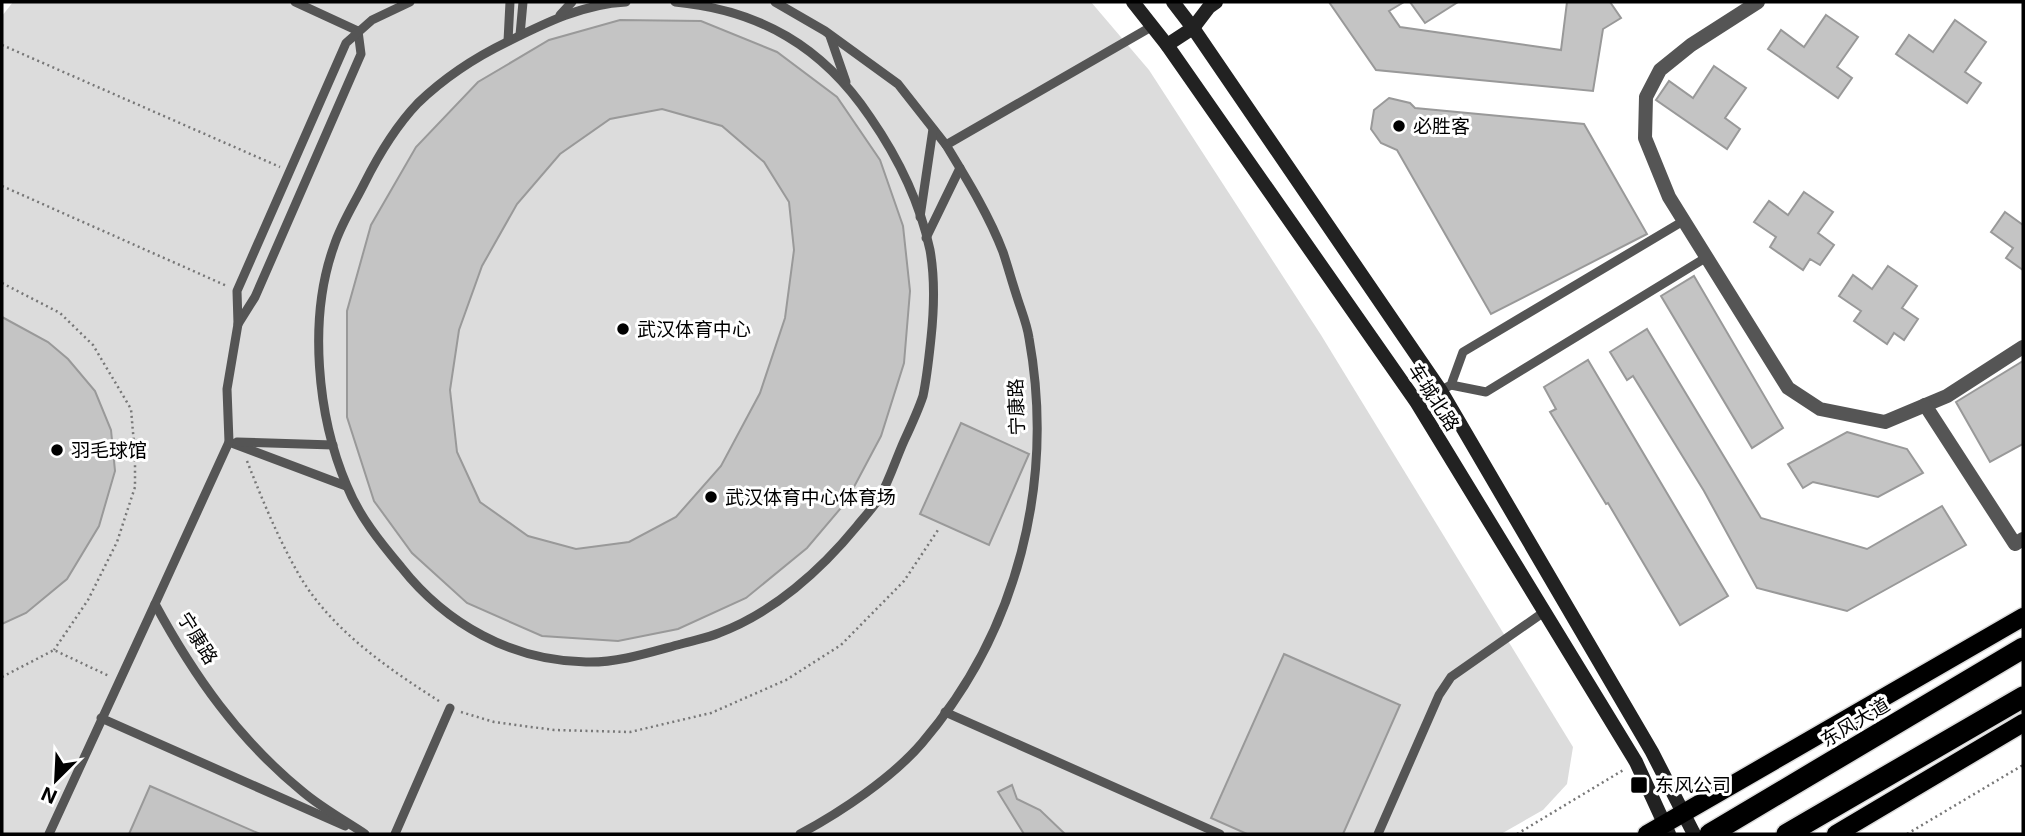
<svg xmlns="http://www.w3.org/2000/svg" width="2025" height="836" viewBox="0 0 2025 836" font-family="Inter,'Noto Sans SC',sans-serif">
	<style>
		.green { fill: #dcdcdc }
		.building { fill: #c4c4c4; stroke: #999; stroke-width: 2; fill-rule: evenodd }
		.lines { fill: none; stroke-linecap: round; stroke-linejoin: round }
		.primary-casing { stroke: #dbdbdb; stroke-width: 21 }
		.highway-casing { stroke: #dbdbdb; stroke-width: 24 }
		.path { stroke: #777; stroke-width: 2.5; stroke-dasharray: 2 3.5; stroke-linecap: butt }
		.lane { stroke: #555; stroke-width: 9 }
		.street { stroke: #555; stroke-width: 14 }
		.secondary { stroke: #222; stroke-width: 14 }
		.primary { stroke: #000; stroke-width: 18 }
		.highway { stroke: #000; stroke-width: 21 }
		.poi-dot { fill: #000; stroke: #fff; stroke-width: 2.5 }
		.labels { text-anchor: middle; stroke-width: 6; stroke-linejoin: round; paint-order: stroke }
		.poi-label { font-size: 19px; fill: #000; stroke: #fff; text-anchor: start }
		.street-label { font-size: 19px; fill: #000; stroke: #fff }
	</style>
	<rect width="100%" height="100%" fill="#fff"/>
	<polygon class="green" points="13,2 1091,2 1149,70 1321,335 1573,747 1567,784 1543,810 1501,834 2,834 2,16"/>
	<g class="building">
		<polygon points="1329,2 1404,2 1389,11 1400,27 1561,50 1567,2 1610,2 1621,18 1603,29 1593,91 1376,70"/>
		<polygon points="1410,2 1458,2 1425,23"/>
		<polygon points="1826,15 1858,37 1837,67 1852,78 1838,98 1768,49 1781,30 1804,47"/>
		<path d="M 620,20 L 701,21 L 777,52 L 837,97 L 880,160 L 903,226 L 910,291 L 904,363 L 881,436 L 846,502 L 807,548 L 746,598 L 678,629 L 618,641 L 542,636 L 467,603 L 412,553 L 374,501 L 347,417 L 347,311 L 371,225 L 416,147 L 478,82 L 549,40 ZM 662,109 L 722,126 L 764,162 L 789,202 L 794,250 L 785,318 L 760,393 L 721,466 L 676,517 L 629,542 L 576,549 L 528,536 L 480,502 L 457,452 L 450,390 L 459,330 L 482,266 L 517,204 L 560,154 L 610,119 Z"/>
		<polygon points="1955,20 1986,42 1965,72 1981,83 1967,103 1896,54 1909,35 1933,52"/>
		<polygon points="1714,66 1746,88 1725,118 1740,129 1727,149 1656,100 1669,81 1693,98"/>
		<polygon points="1389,98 1410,103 1415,108 1584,124 1647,234 1491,314 1397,150 1381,143 1371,129 1374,110"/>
		<polygon points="1804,192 1833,212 1818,233 1834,245 1820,265 1810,259 1803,270 1770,247 1776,237 1754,222 1769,201 1788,215"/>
		<polygon points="2005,212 2023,225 2023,270 2006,258 2013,248 1991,232"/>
		<polygon points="1888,266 1917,286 1902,308 1918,319 1904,340 1894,333 1887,344 1854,321 1861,311 1839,296 1853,275 1872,289"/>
		<polygon points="1694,276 1783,428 1752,448 1661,296"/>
		<polygon points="2,317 48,342 68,359 95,391 111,430 115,471 99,526 67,579 26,613 2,624"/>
		<polygon points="1647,329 1761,518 1867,549 1942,506 1966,545 1847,611 1757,588 1704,491 1633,376 1627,380 1610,352"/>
		<polygon points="1588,360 1728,596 1680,625 1608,503 1606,504 1550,412 1556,409 1544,387"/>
		<polygon points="2023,361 2023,444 1990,462 1956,402"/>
		<polygon points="961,423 1029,454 989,545 920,514"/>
		<polygon points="1847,432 1907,449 1923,473 1878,497 1813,482 1803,488 1788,464"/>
		<polygon points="1284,654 1400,705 1343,834 1247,834 1211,818"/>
		<polygon points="1012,785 1017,799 1040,810 1065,834 1024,834 998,792"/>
		<polygon points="150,786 260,834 129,834"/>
	</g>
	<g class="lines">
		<defs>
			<g id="primary">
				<polyline points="1647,834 2023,617"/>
				<polyline points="1836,834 2023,723"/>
			</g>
			<g id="highway">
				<polyline points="1710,834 2023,648"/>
				<polyline points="1787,834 2023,697"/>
			</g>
		</defs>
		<use href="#primary" class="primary-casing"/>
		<use href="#highway" class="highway-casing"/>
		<g class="path">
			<polyline points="2,45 280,167"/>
			<polyline points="2,186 227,286"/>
			<polyline points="2,283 60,313 93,345 131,409 135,456 135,487 117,542 88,600 54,650"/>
			<path d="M 247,461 C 262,499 278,538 298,573 C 329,628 387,668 439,701"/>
			<polyline points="2,677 54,650 109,676"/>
			<polyline points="461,712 494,722 554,730 630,732 711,713 786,680 841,645 904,581 938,530"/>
			<polyline points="1517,834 1625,769"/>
			<polyline points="1907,834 2023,765"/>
		</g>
		<g class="lane">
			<polyline points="295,2 358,31"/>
			<path d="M 626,2 C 583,4 545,23 507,42 C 474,58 444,78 418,103 C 396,126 378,156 364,184 C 354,204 341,224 334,246 C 308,318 317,416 347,486 C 359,516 380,542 401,567 C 446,624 512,661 586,662 C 618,663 651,652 681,644 C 694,640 707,638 719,633 C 773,613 821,570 857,526 C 865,516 875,506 881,495 C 890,478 896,459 904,441 C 911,426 918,411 923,396 C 927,377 929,357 931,338 C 934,310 935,278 930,250 C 920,203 897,156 870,117 C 823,47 760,10 675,2"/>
			<polyline points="775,2 825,31 898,84 946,145"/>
			<polyline points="560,15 572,2"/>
			<polyline points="520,35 523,2"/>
			<polyline points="830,36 846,82"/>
			<polyline points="508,41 510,2"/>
			<polyline points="920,217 933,129"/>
			<polyline points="926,238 960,168"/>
			<polyline points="238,324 255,297 361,54 358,31"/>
			<polyline points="1451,385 1486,392 1707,257"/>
			<polyline points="1417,403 1451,385 1463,352 1685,220"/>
			<polyline points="229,442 346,486"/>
			<polyline points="237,442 333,445"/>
			<polyline points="945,712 1220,834"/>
			<polyline points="101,718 345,826"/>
			<polyline points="49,834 155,604"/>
			<path d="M 365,834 C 344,820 322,808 303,792 C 239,740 194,676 155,604 L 229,442 L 227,389 L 238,324 L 237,291 L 346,43 L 372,20 L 410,2"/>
			<polyline points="395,834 450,708"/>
			<path d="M 800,834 C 841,812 892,778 922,743 C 1018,631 1055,482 1029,338 C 1027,324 1021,310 1017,297 C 1012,282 1008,267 1003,252 C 989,215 966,178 946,145 L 1151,27"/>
			<polyline points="1378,834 1439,695 1451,677 1544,612"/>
		</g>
		<g class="street">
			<polyline points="1758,2 1691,45 1660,70 1646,97 1645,138 1669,197 1788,388 1820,409 1885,422 1947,396 2023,347"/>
			<polyline points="1925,405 2015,544 2023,539"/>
		</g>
		<g class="secondary">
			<polyline points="1133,2 1167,45 1417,403 1636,762 1669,834"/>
			<polyline points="1173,2 1193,28 1441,391 1652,752 1694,834"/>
			<polyline points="1167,45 1193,28 1209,7 1216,2"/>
		</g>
		<use href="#primary" class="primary"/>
		<use href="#highway" class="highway"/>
	</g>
	<g class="poi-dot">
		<circle cx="1399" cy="126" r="7"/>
		<circle cx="623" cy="329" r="7"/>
		<circle cx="57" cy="450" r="7"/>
		<circle cx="711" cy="497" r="7"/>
		<rect x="1630" y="776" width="18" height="18" rx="3.5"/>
	</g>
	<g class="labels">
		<g class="poi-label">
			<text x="1413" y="133">必胜客</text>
			<text x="637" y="336">武汉体育中心</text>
			<text x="71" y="457">羽毛球馆</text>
			<text x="725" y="504">武汉体育中心体育场</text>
			<text x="1655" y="792">东风公司</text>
		</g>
		<g class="street-label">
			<text transform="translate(1434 397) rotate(57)" y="7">车城北路</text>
			<text transform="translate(1016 407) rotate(-92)" y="7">宁康路</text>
			<text transform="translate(198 638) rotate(58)" y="7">宁康路</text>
			<text transform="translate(1855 722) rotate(-31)" y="7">东风大道</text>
		</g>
	</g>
	<rect width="2025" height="836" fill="none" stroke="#000000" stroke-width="7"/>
	<g transform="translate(56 780) rotate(204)" stroke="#ffffff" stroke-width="5" paint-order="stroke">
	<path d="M0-5L12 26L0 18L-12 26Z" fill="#000000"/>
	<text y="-10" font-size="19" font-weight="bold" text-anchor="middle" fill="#000000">N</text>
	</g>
</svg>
